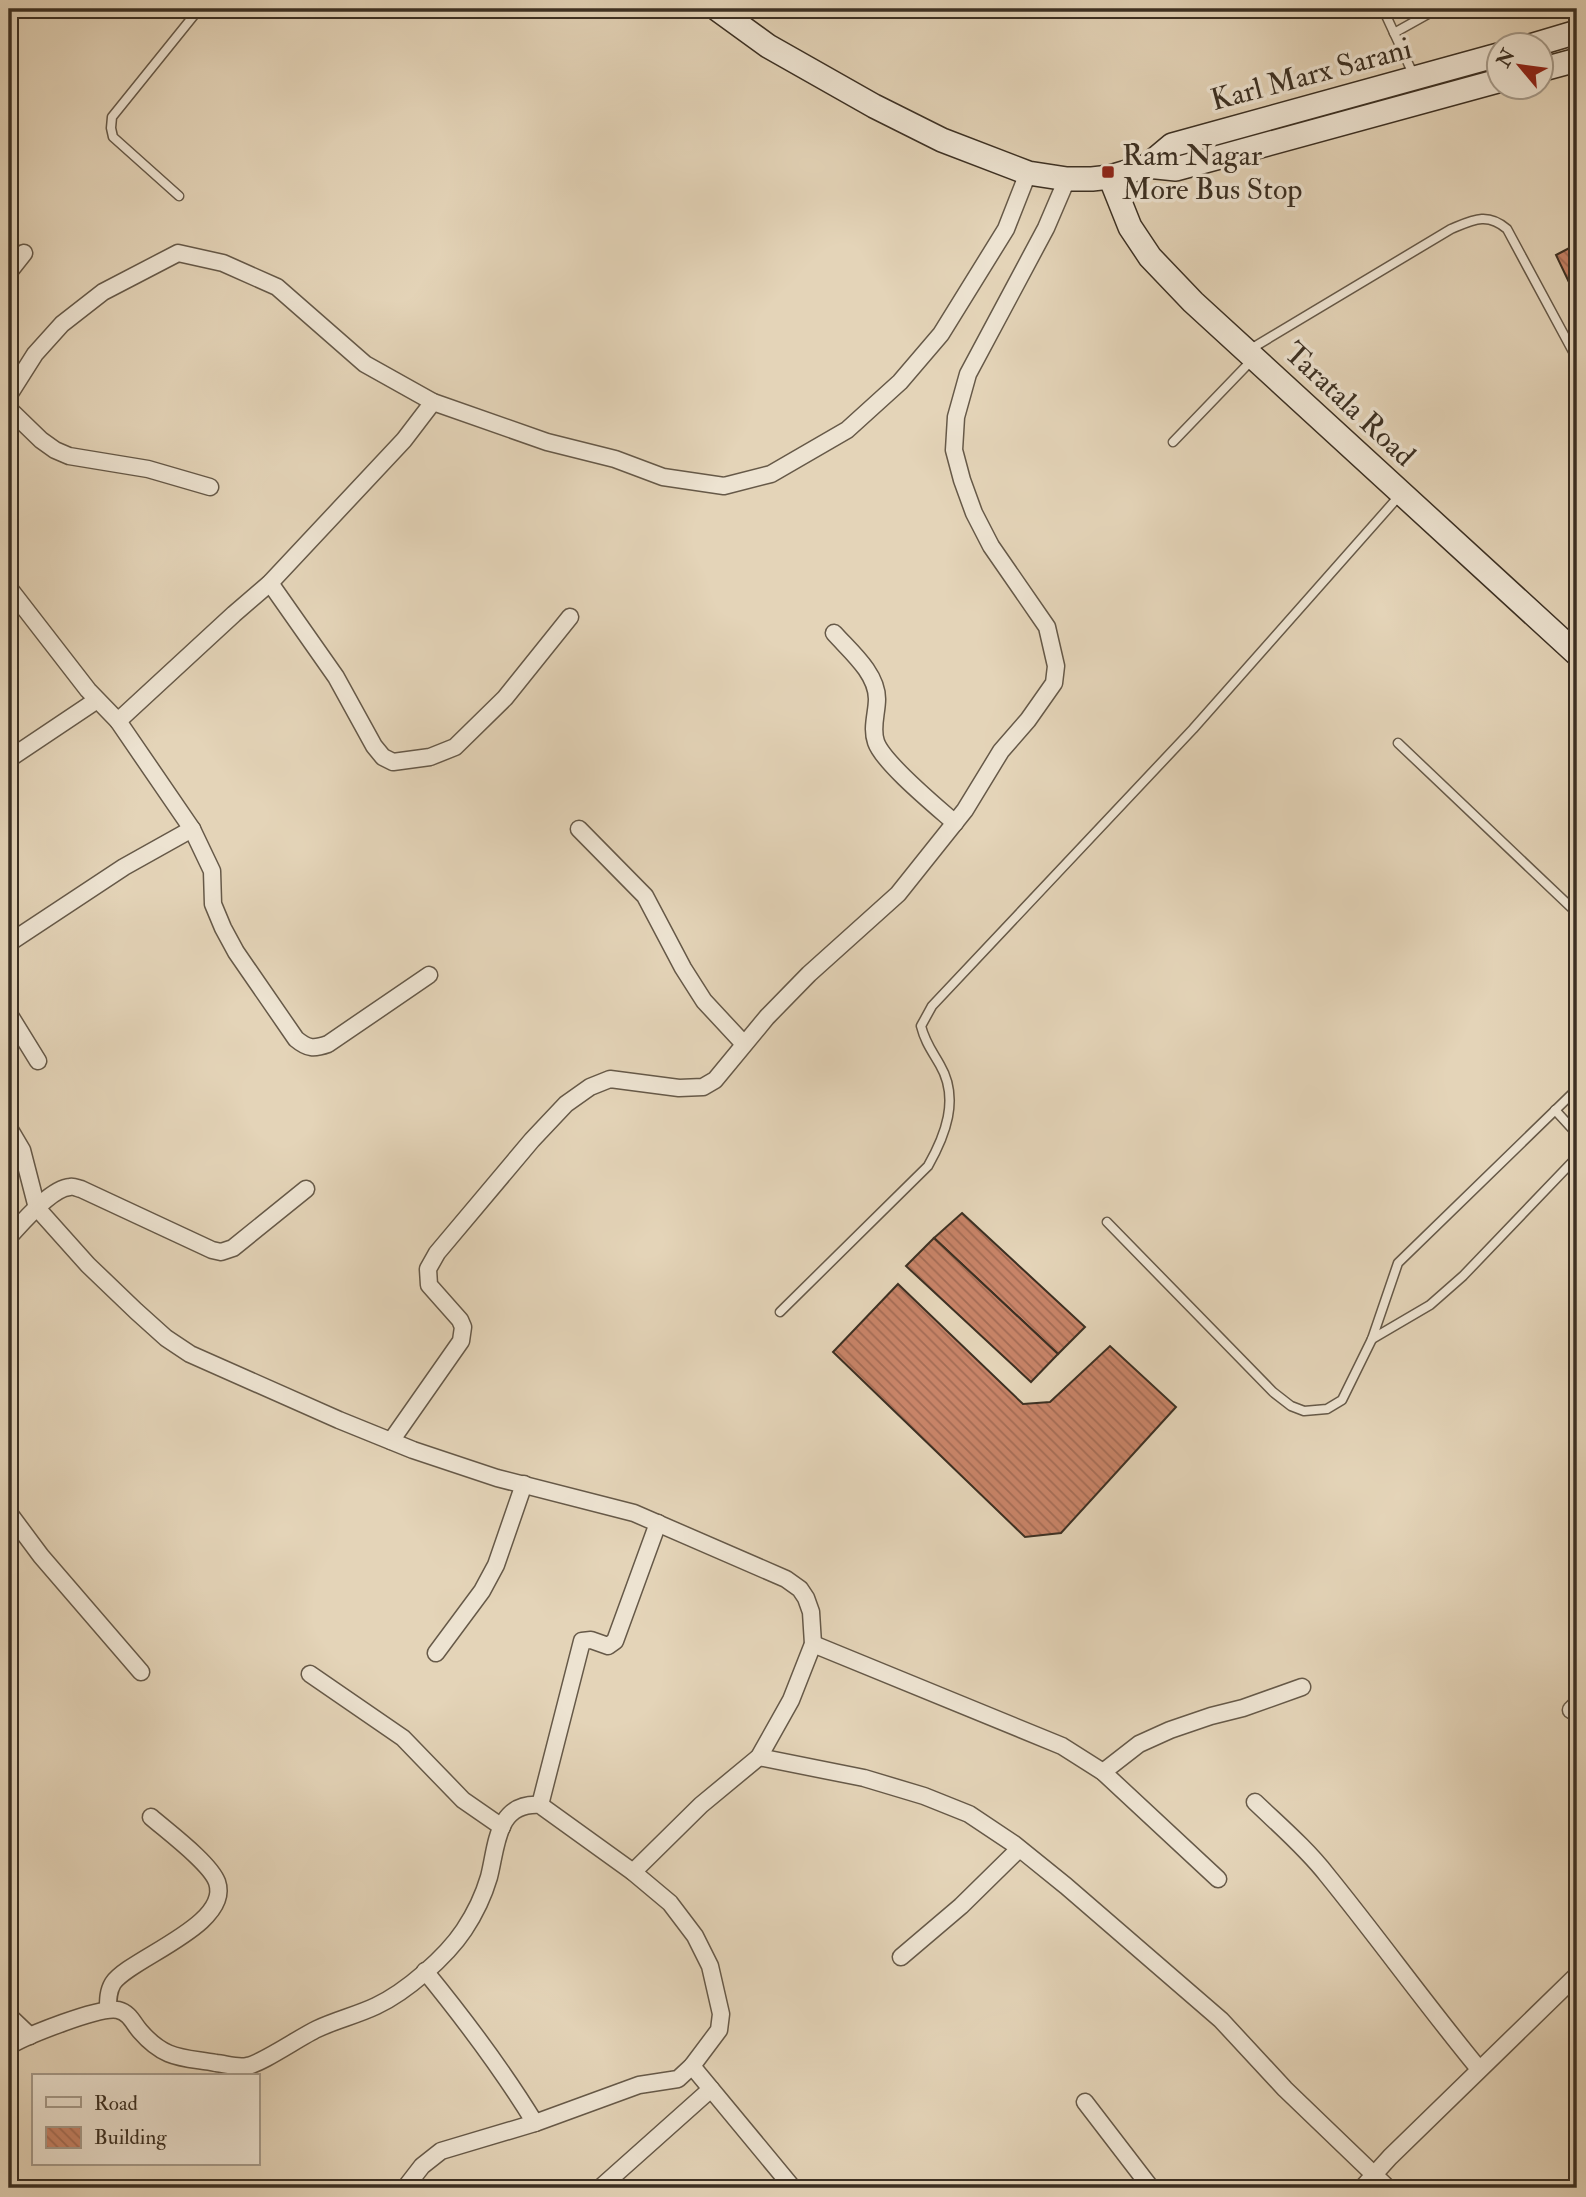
<svg xmlns="http://www.w3.org/2000/svg" width="1586" height="2197" viewBox="0 0 1586 2197" font-family="'IM FELL Double Pica',serif">
	<style>
		.building { fill: url(#building-back-hatch); stroke: #3c3023; stroke-width: 2 }
		.lines { fill: none; stroke-linecap: round; stroke-linejoin: round }
		.lane-casing { stroke: #665948; stroke-width: 11 }
		.street-casing { stroke: #665948; stroke-width: 19 }
		.secondary-casing { stroke: #3c3023; stroke-width: 26 }
		.lane { stroke: #ede3d1; stroke-width: 8 }
		.street { stroke: #ede3d1; stroke-width: 16 }
		.secondary { stroke: #ede3d1; stroke-width: 23 }
		.poi-dot { fill: #8f2418; stroke: #ede3d1; stroke-width: 2.5 }
		.labels { text-anchor: middle; stroke-width: 7; stroke-linejoin: round; paint-order: stroke }
		.street-label { font-size: 30px; fill: #3c3023; stroke: #ede3d1 }
		.poi-label { font-size: 30px; fill: #3c3023; stroke: #ede3d1; text-anchor: start }
	</style>
	<defs>
		<pattern id="building-back-hatch" width="6" height="6" patternUnits="userSpaceOnUse" patternTransform="scale(1.75)"><rect width="6" height="6" fill="#c88468"/><path d="M-1 5l2 2M0 0l6 6M5-1l2 2" fill="none" stroke="#a46c55"/></pattern>
	</defs>
	<rect width="100%" height="100%" fill="#e4d4b8"/>
	<filter id="stains"><feTurbulence type="fractalNoise" baseFrequency=".00286" numOctaves="4"/><feColorMatrix values="0 0 0 0 .2 0 0 0 0 .09 0 0 0 0 .02 0 0 0 .5 -.17"/></filter>
	<radialGradient id="worn" r=".72"><stop offset=".6" stop-color="#630" stop-opacity="0"/><stop offset="1" stop-color="#630" stop-opacity=".3"/></radialGradient>
	<g class="building">
		<polygon points="1577,244 1577,299 1556,255"/>
		<polygon points="962,1213 1085,1327 1058,1354 934,1238"/>
		<polygon points="934,1238 1058,1354 1031,1382 906,1266"/>
		<polygon points="898,1284 1023,1404 1050,1402 1110,1346 1176,1407 1061,1533 1025,1537 833,1352"/>
	</g>
	<g class="lines">
		<defs>
			<g id="lane">
				<polyline points="1383,9 1414,76"/>
				<polyline points="1394,33 1437,9"/>
				<polyline points="179,196 113,137 111,128 112,117 199,9"/>
				<path d="M 1249,350 L 1451,229 C 1473,220 1487,212 1507,229 L 1577,359"/>
				<polyline points="1173,442 1252,360"/>
				<polyline points="1398,743 1577,913"/>
				<polyline points="1555,1110 1577,1134"/>
				<polyline points="1107,1222 1273,1392 1291,1406 1304,1411 1327,1409 1342,1400 1372,1339 1398,1263 1577,1089"/>
				<path d="M 780,1312 L 928,1166 C 945,1136 960,1099 940,1065 C 932,1051 925,1042 921,1026 L 932,1006 L 1193,729 L 1400,495"/>
				<polyline points="1372,1339 1430,1305 1463,1276 1577,1157"/>
			</g>
			<g id="street">
				<polyline points="9,272 24,253"/>
				<polyline points="9,395 35,354 62,324 103,292 178,253 223,263 277,287 365,364 433,402 547,442 615,459 663,477 724,486 771,474 847,430 900,382 941,334 1006,229 1028,173"/>
				<polyline points="9,409 41,440 55,450 69,456 148,469 210,487"/>
				<polyline points="270,583 336,677 374,746 383,757 393,762 430,757 455,747 505,698 570,617"/>
				<path d="M 9,588 L 88,690 L 118,721 L 192,829 L 212,871 L 213,904 L 223,928 L 236,952 L 296,1039 C 308,1049 314,1049 328,1044 L 429,975"/>
				<path d="M 834,633 C 850,651 877,673 877,699 C 877,713 871,728 876,742 C 883,763 937,807 955,823"/>
				<polyline points="118,721 234,614 270,583 404,440 433,402"/>
				<polyline points="9,759 97,700"/>
				<polyline points="579,829 645,896 683,968 704,1001 744,1044"/>
				<polyline points="9,943 124,867 192,829"/>
				<polyline points="9,1014 38,1061"/>
				<polyline points="9,1128 22,1150 37,1208 88,1265 136,1311 166,1338 190,1354 339,1420 413,1450 497,1478 634,1513 786,1579 800,1589 806,1598 811,1612 813,1644 791,1700 759,1757 701,1805 633,1872"/>
				<path d="M 9,1237 C 21,1224 51,1188 70,1187 C 73,1186 77,1188 81,1189 L 212,1250 L 221,1252 L 233,1248 L 306,1189"/>
				<polyline points="391,1441 461,1341 463,1327 460,1320 429,1285 428,1269 437,1253 532,1140 566,1104 590,1087 610,1079 679,1088 703,1087 715,1080 767,1017 809,974 898,894 965,810 1001,751 1028,720 1054,683 1056,666 1047,627 991,546 974,513 962,480 954,450 956,417 968,374 1046,228 1067,179"/>
				<polyline points="9,1513 41,1556 141,1672"/>
				<polyline points="813,1644 1062,1746 1103,1772 1218,1879"/>
				<polyline points="436,1653 482,1591 496,1565 524,1484"/>
				<polyline points="310,1674 403,1738 463,1800 502,1827"/>
				<polyline points="1571,1710 1577,1704"/>
				<polyline points="759,1757 864,1778 924,1796 969,1814 1014,1844 1066,1886 1221,2020 1285,2089 1388,2188"/>
				<polyline points="1103,1772 1139,1744 1170,1730 1211,1716 1243,1708 1302,1687"/>
				<path d="M 1255,1802 C 1280,1826 1306,1848 1327,1875 C 1379,1939 1427,2006 1479,2069"/>
				<polyline points="540,1805 582,1641 591,1640 608,1646 615,1641 658,1523"/>
				<polyline points="901,1957 961,1906 1019,1849"/>
				<path d="M 425,1971 C 465,2020 502,2069 535,2123"/>
				<path d="M 108,2009 C 108,2000 108,1991 113,1983 C 130,1958 232,1925 217,1882 C 210,1863 167,1831 151,1817"/>
				<polyline points="9,2016 30,2036"/>
				<path d="M 9,2046 C 26,2036 100,2006 118,2010 C 130,2013 133,2023 140,2031 C 165,2060 182,2057 216,2063 C 226,2064 237,2068 247,2066 C 261,2064 300,2037 317,2029 C 336,2020 357,2015 376,2006 C 406,1992 446,1957 464,1930 C 474,1915 484,1894 489,1877 C 497,1846 496,1802 540,1805 L 633,1872 L 670,1903 L 695,1936 L 710,1966 L 721,2014 L 719,2030 L 692,2066 L 678,2079 L 639,2085 L 535,2123 L 441,2151 L 422,2166 L 405,2188"/>
				<polyline points="692,2066 793,2188"/>
				<polyline points="1085,2102 1151,2188"/>
				<polyline points="600,2188 711,2089"/>
				<polyline points="1362,2188 1390,2157 1577,1975"/>
			</g>
			<g id="secondary">
				<polyline points="717,9 768,46 874,106 942,140 1028,173 1067,179 1092,179 1110,177 1147,166 1176,169 1498,81"/>
				<polyline points="1530,46 1577,32"/>
				<polyline points="1540,70 1577,60"/>
				<polyline points="1147,166 1172,145 1498,55"/>
				<polyline points="1110,177 1130,227 1150,257 1193,302 1577,654"/>
			</g>
		</defs>
		<use href="#lane" class="lane-casing"/>
		<use href="#street" class="street-casing"/>
		<use href="#secondary" class="secondary-casing"/>
		<use href="#lane" class="lane"/>
		<use href="#street" class="street"/>
		<use href="#secondary" class="secondary"/>
	</g>
	<rect class="poi-dot" x="1101" y="165" width="14" height="14" rx="3.5"/>
	<g class="labels">
		<g class="street-label">
			<text transform="translate(1311 74) rotate(-15)" y="10">Karl Marx Sarani</text>
			<text transform="translate(1350 404) rotate(43)" y="10">Taratala Road</text>
		</g>
		<g class="poi-label">
			<text x="1122" y="165">Ram Nagar<tspan x="1122" dy="34">More Bus Stop</tspan></text>
		</g>
	</g>
	<rect width="1586" height="2197" fill="none" stroke="#e4d4b8" stroke-width="35"/>
	<rect x="10" y="10" width="1565" height="2176" fill="none" stroke="#3c3023" stroke-width="3.5"/>
	<rect x="18" y="18" width="1551" height="2162" fill="none" stroke="#3c3023" stroke-width="2"/>
	<rect x="32" y="2074" width="228" height="91" fill="#ede3d1" stroke="#a69b8b" stroke-width="2"/>
	<rect x="46" y="2097" width="35" height="10" fill="#ede3d1" stroke="#a69b8b" stroke-width="2"/>
	<text x="94" y="2110" font-size="21" fill="#3c3023">Road</text>
	<rect x="46" y="2127" width="35" height="21" fill="url(#building-back-hatch)" stroke="#a69b8b" stroke-width="2"/>
	<text x="94" y="2144" font-size="21" fill="#3c3023">Building</text>
	<g transform="translate(1520 66) rotate(299)"><circle r="33" fill="#ede3d1" stroke="#a69b8b" stroke-width="2"/>
	<path d="M0-5L12 26L0 18L-12 26Z" fill="#8f2418"/>
	<text y="-10" font-size="19" font-weight="bold" text-anchor="middle" fill="#3c3023">N</text>
	</g>
	<rect width="100%" height="100%" filter="url(#stains)"/>
	<rect width="100%" height="100%" fill="url(#worn)"/>
</svg>
